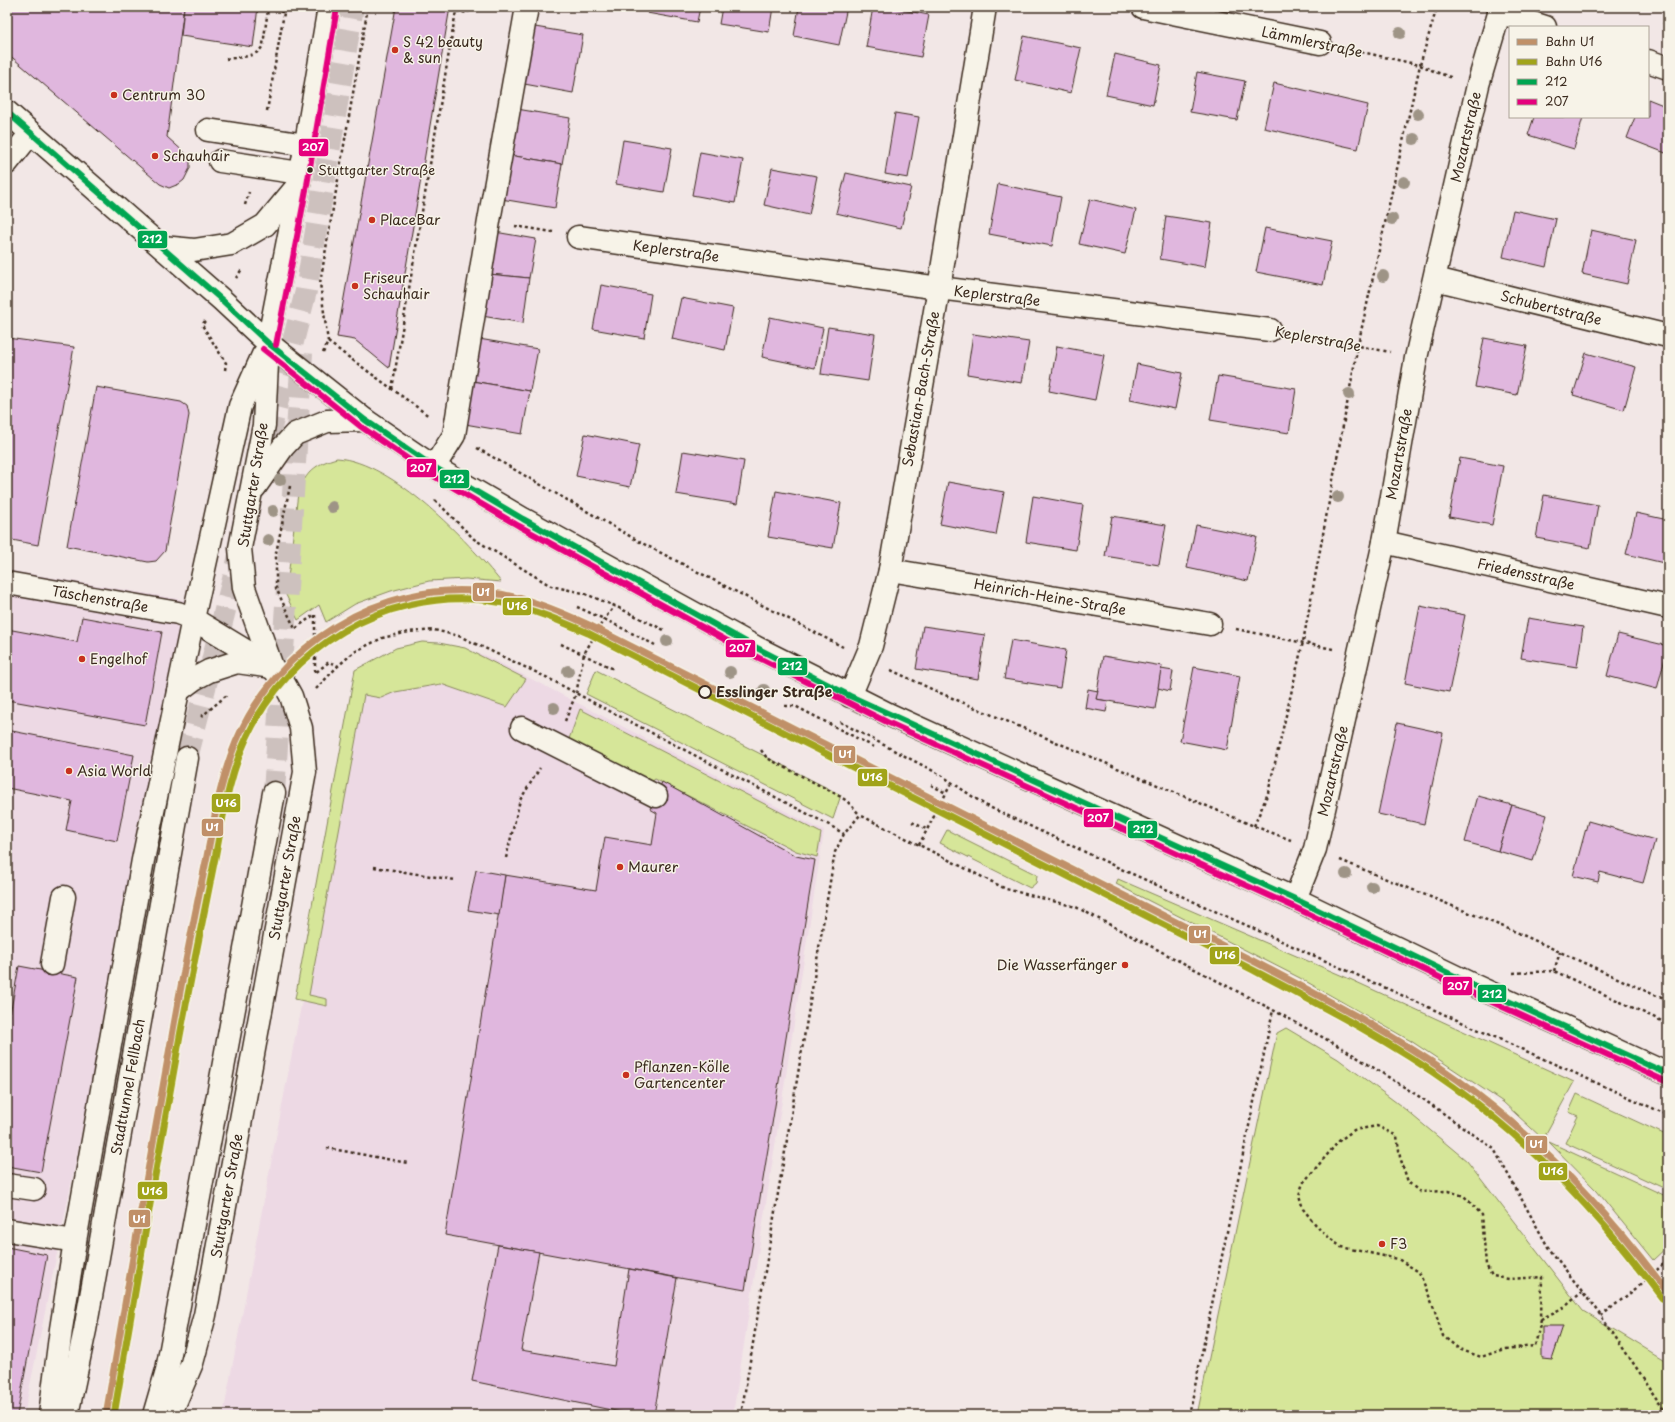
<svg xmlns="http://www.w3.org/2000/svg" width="1675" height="1422" viewBox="0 0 1675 1422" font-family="'Playpen Sans',sans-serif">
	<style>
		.built { fill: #edd9e4 }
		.green { fill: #d6e699; stroke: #88885c }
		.building { fill: #e0b7de; stroke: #3b2a1e }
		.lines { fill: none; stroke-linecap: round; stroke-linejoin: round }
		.major-tunnel { stroke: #cdc1be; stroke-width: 22; stroke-dasharray: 22 11; stroke-linecap: butt }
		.minor-casing { stroke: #3b2a1e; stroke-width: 25 }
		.major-casing { stroke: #3b2a1e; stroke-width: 25 }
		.path { stroke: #3b2a1e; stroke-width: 2.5; stroke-dasharray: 3 3; stroke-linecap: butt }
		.minor { stroke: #f7f3e8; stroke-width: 22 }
		.major { stroke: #f7f3e8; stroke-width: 22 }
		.bus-1-casing { stroke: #f7f3e8; stroke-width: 9 }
		.bus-2-casing { stroke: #f7f3e8; stroke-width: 9 }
		.bus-1 { stroke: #00a651; stroke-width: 6 }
		.bus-2 { stroke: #e5007d; stroke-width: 6 }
		.rail-1-casing { stroke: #f7f3e8; stroke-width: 10 }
		.rail-2-casing { stroke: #f7f3e8; stroke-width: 10 }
		.rail-1 { stroke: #c09068; stroke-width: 7 }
		.rail-2 { stroke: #a1a41a; stroke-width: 7 }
		.tree { fill: #9e9486 }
		.poi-dot { fill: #c8321e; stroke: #f7f3e8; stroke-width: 1.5 }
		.bus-dot { fill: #3b2a1e; stroke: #f7f3e8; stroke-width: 1.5 }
		.stop-dot { fill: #f7f3e8; stroke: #3b2a1e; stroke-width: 2 }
		.labels { text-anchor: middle; stroke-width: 3; stroke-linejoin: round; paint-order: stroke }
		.bus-label { font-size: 13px; fill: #3b2a1e; stroke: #f7f3e8; text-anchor: start }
		.poi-label { font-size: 14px; fill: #3b2a1e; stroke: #f7f3e8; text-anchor: start }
		.street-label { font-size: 14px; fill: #3b2a1e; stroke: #f7f3e8 }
		.stop-label { font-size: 14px; font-weight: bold; fill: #3b2a1e; stroke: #f7f3e8; text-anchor: start }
		.line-badge { stroke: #f7f3e8; stroke-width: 1.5 }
		.badge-label { font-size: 11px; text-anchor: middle; font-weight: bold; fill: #fff }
	</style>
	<rect width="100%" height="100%" fill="#f2e7e6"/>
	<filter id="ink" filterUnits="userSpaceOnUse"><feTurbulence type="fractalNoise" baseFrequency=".025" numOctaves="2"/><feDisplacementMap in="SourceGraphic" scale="8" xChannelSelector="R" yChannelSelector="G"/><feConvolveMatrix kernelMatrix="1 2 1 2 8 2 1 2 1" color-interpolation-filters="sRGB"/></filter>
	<g filter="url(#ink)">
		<g class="built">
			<polygon points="7,570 190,601 24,1415 7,1415"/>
			<polygon points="444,647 485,655 824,831 733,1415 223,1415 364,676"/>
		</g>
		<g class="green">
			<path d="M 337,458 C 393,462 467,540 501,582 L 466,579 L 429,581 L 391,591 L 355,604 L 326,622 L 319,605 L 298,620 L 286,595 L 298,493 C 306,472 315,464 337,458 Z"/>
			<polygon points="422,642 439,643 465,648 526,679 507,707 441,684 395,692 381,698 364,695 309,995 327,999 327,1006 295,999 355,670 396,648"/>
			<polygon points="596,670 841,795 833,819 586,694"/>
			<polygon points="580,709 821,833 817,857 796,851 655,779 650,783 569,739"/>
			<polygon points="947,830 1037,875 1036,883 1030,888 940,843"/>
			<polygon points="1118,879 1352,980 1574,1082 1543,1139 1503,1102 1411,1041 1300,978 1116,884"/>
			<polygon points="1286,1028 1338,1059 1401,1106 1467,1161 1583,1311 1666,1361 1668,1363 1668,1415 1197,1415 1277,1033"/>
			<polygon points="1577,1094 1668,1136 1668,1190 1565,1143 1578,1116 1569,1112"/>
			<polygon points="1549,1142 1668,1197 1668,1246 1653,1260 1597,1191"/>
		</g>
		<g class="building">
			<polygon points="7,7 184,7 167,137 185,153 190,162 190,168 184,180 179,184 169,188 160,184 7,53"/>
			<polygon points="184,7 258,7 253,47 181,36"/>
			<polygon points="396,7 450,7 389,368 355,340 337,337"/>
			<polygon points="566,7 585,7 585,10"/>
			<polygon points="648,7 700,7 697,22 647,13"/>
			<polygon points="722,7 773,7 769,32 719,24"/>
			<polygon points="799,7 847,7 839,45 794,36"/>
			<polygon points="873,7 887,7 929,15 921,57 866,47"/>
			<polygon points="1668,8 1668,26 1663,24"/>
			<polygon points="529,26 583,35 573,93 519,83"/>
			<polygon points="1024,36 1081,48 1071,93 1015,80"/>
			<polygon points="1115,54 1161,65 1153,105 1106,95"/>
			<polygon points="1197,72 1245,81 1237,120 1190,112"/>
			<polygon points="1274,83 1368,105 1358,149 1264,128"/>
			<polygon points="1648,99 1668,107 1668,154 1627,138 1635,117 1648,117"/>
			<polygon points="517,109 570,118 562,164 509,155"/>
			<polygon points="895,113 919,117 908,178 885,174"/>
			<polygon points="1534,117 1583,117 1574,149 1528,135"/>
			<polygon points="623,140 672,148 664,192 616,184"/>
			<polygon points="700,152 743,160 735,203 692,195"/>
			<polygon points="509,155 562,164 555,208 501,199"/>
			<polygon points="772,168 817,176 809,215 764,205"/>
			<polygon points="846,173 911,187 901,228 836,213"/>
			<polygon points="998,184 1061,197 1052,246 989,234"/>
			<polygon points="1090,199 1136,210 1125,254 1079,244"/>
			<polygon points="1513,210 1556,219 1546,267 1503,257"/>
			<polygon points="1166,216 1212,223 1205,267 1160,259"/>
			<polygon points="1265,228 1332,241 1323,285 1256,272"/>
			<polygon points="1591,230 1636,240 1627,284 1582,274"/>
			<polygon points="495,232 536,239 529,278 489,274"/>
			<polygon points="489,274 529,278 523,323 482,316"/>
			<polygon points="601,285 651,294 644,338 593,329"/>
			<polygon points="681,298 733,308 725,350 672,339"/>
			<polygon points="770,317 823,328 815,368 762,357"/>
			<polygon points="828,327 875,334 868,381 821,374"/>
			<polygon points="973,334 1029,342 1022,383 967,374"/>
			<polygon points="7,338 74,347 38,545 7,539"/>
			<polygon points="1484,338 1527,346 1517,395 1475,387"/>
			<polygon points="479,339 538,349 530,391 472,381"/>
			<polygon points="1057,346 1104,355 1095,400 1049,391"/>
			<polygon points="1586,353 1636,367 1624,410 1573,395"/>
			<polygon points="1137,364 1182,373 1175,409 1130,400"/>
			<polygon points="1218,376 1296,389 1289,433 1210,420"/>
			<polygon points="472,381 530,391 522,434 465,424"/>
			<polygon points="96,387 181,402 187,406 189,415 165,551 156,561 148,562 67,546"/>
			<polygon points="585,434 639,445 630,487 576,476"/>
			<polygon points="683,451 744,461 737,504 676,494"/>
			<polygon points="1460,458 1503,466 1492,525 1449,517"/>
			<polygon points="948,482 1004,492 996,535 940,524"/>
			<polygon points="776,491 841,503 833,548 768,537"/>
			<polygon points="1544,495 1598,505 1590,548 1536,538"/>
			<polygon points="1033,496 1083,505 1076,550 1026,542"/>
			<polygon points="1636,513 1668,520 1668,564 1626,554"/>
			<polygon points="1112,516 1166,525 1159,565 1105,556"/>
			<polygon points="1196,525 1257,537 1248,581 1187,568"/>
			<polygon points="1420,606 1465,615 1449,692 1405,683"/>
			<polygon points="82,617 162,632 145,725 7,700 7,629 77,642"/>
			<polygon points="1528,618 1583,627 1577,667 1521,658"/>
			<polygon points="923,626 985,635 978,679 916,669"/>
			<polygon points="1618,634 1668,646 1657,689 1607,676"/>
			<polygon points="1011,640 1066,650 1060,688 1004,679"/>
			<polygon points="1103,656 1162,666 1155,709 1096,699"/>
			<polygon points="1194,667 1240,676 1227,750 1180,741"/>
			<polygon points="1161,669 1173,671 1170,691 1158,688"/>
			<polygon points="1088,689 1098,691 1096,699 1108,701 1106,712 1085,708"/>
			<polygon points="1397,723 1443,733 1424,824 1378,814"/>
			<polygon points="7,730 134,755 117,841 66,830 72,801 7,788"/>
			<polygon points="662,782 796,856 815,860 745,1290 445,1235 505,875 596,890 605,837 652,845 657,813 650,809"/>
			<polygon points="1478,796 1512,805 1498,851 1465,842"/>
			<polygon points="1512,805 1547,815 1533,861 1498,851"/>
			<polygon points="1588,821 1655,840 1643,883 1600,872 1598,882 1573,876"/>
			<polygon points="476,870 505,875 499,915 468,910"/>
			<polygon points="19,966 78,977 41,1172 7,1166 7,1031"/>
			<polygon points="498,1245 539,1252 521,1350 614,1366 629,1269 677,1278 654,1415 635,1415 472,1381"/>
			<polygon points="7,1247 47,1255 17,1415 7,1415"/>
			<polygon points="1542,1326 1563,1326 1552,1359 1542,1358"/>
		</g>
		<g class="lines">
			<g class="major-tunnel">
				<polyline points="268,439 306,291 353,7"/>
				<polyline points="187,758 240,552"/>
				<polyline points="274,793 302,353"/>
			</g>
			<defs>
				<g id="minor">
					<polyline points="1143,7 1320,43"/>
					<polyline points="1499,12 1545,27"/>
					<polyline points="1648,61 1668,68"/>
					<polyline points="7,112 222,300 268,343"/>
					<polyline points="208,130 306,145"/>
					<polyline points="220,161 300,173"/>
					<polyline points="7,163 31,133"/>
					<polyline points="578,237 939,288 1270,330"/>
					<polyline points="162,247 194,250 232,244 265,225 299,184"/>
					<polyline points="1435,279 1668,336"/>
					<polyline points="434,467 454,435 489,221 527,7"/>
					<polyline points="1384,542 1668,607"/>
					<polyline points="890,570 1210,624"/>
					<polyline points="7,583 178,613 193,619"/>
					<polyline points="850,696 871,646 890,570 939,288 985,7"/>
					<polyline points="522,728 656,796"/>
					<polyline points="1295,899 1315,849 1384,542 1416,358 1478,85 1501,7"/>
					<polyline points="52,964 64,897"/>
					<polyline points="7,1185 34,1189"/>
					<polyline points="7,1230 75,1241"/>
				</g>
				<g id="major">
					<polyline points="268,343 365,420 434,467 523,519 755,647 890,715 1295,899 1473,985 1668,1074"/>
					<polyline points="255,487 283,447 295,434 327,421 365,420"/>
					<polyline points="193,619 266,663"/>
					<polyline points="178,691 194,679 209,671 237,662 272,667"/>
					<polyline points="50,1415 61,1329 75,1241 143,860 193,619 240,406 263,355"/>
					<polyline points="67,1415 85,1330 187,758"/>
					<polyline points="154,1415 167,1370 274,793"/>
					<polyline points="170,1415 192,1363 205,1315 305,772 301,728 291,696 281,678 272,667 244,588 240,548 264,425 268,343 299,184 329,7"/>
				</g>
			</defs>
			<use href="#minor" class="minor-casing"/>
			<use href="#major" class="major-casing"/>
			<g class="path">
				<polyline points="1344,48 1420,65 1436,72 1453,78"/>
				<path d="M 226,59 C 238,57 258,58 263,45 L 268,9 L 283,12"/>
				<polyline points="267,111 285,7"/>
				<polyline points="245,205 249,192"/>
				<polyline points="515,226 553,232"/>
				<polyline points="236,278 242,269"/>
				<polyline points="205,321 202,325 226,363 225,370"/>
				<polyline points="1295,334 1390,352"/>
				<polyline points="328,342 429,416"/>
				<polyline points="323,353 328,342 320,283 368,7"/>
				<polyline points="392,389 456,11 468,13 469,7"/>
				<polyline points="477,448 640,542 843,647"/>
				<polyline points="290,486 276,553 276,588 295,629 315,614"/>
				<polyline points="435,500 474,539 551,586 583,593 615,606 664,630"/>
				<polyline points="577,607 604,619 655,645"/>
				<polyline points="315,615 315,673 329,662 338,666"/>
				<polyline points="1236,629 1333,649"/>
				<polyline points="561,644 614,669"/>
				<polyline points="891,670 938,692 1254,826 1291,840"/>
				<polyline points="316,689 338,666 354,652 382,638 409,632 434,630 459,636 546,677 596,704 831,826 844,834"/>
				<polyline points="785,706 795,706 876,748"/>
				<polyline points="201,717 228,694"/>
				<polyline points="565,721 576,694 584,654 604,619 615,606"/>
				<polyline points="840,722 941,775 985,805 1119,868 1668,1115"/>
				<polyline points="761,750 767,758 836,794 847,801 860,815"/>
				<polyline points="931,785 946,793"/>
				<polyline points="912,822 928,830"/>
				<polyline points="1254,826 1268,793 1303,642 1358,345 1420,65 1437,7"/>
				<polyline points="919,845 952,782"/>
				<polyline points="506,858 520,800 540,768"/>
				<polyline points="1340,860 1516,932 1668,1001"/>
				<polyline points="374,867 455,880"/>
				<polyline points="1554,971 1560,952"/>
				<polyline points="1513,973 1554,971 1668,1024"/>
				<polyline points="327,1148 408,1163"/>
				<polyline points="1601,1316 1639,1286 1668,1260"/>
				<polyline points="1541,1319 1535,1346 1505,1349 1481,1357 1459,1349 1443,1336 1432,1303 1419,1272 1398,1259 1341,1247 1321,1231 1303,1209 1299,1195 1303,1183 1339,1141 1354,1130 1377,1126 1397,1136 1400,1157 1408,1182 1420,1192 1448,1191 1464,1196 1482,1215 1486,1265 1492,1276 1509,1279 1542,1277 1541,1319 1566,1306 1582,1292"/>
				<polyline points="741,1415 835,852 844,834 860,815 1006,889 1076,907 1273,1010 1344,1049 1423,1099 1494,1149 1548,1247 1601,1316 1668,1414"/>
				<polyline points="1189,1415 1273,1010"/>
			</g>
			<use href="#minor" class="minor"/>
			<use href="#major" class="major"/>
			<defs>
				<polyline id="bus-1" points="7,112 222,300 268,343 365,420 434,467 523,519 755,647 850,696 1295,899 1473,985 1668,1074"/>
				<g id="bus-2">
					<polyline points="276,345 307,185 337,8"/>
					<polyline points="263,349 360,426 430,474 519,526 751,654 887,722 1292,906 1470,992 1665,1081"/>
				</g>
			</defs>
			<use href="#bus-1" class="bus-1-casing"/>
			<use href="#bus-2" class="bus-2-casing"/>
			<use href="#bus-1" class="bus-1"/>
			<use href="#bus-2" class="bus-2"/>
			<defs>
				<path id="rail-1" d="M 106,1415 C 127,1289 149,1162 172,1036 C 182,978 194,919 206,861 C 214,821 220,780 236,742 C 277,645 379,580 485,592 C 523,596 557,610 591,626 L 1257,963 C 1326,999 1395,1035 1458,1080 C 1540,1139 1608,1212 1668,1293"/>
				<path id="rail-2" d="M 114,1415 C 135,1289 157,1162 180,1036 C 191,977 203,918 215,858 C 223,817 229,775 247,737 C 289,647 384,590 484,600 C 520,604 554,618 588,633 L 1253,970 C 1322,1006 1392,1042 1454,1087 C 1537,1147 1601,1216 1662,1298"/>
			</defs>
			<use href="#rail-1" class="rail-1-casing"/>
			<use href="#rail-2" class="rail-2-casing"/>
			<use href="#rail-1" class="rail-1"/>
			<use href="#rail-2" class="rail-2"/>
		</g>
		<g class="tree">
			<circle cx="1400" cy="33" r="6"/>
			<circle cx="1418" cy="114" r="6"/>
			<circle cx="1414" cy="139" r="6"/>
			<circle cx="1404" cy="182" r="6"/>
			<circle cx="1392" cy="219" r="6"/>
			<circle cx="1383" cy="276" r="6"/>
			<circle cx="1349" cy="394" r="6"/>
			<circle cx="280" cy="480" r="6"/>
			<circle cx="1338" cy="497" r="6"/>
			<circle cx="332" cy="507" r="6"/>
			<circle cx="273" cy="511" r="6"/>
			<circle cx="268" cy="540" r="6"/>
			<circle cx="667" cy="641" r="6"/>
			<circle cx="568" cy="671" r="6"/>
			<circle cx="730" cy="672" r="6"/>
			<circle cx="764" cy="690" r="6"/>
			<circle cx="554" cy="708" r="6"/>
			<circle cx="1346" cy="874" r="6"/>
			<circle cx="1372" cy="887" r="6"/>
		</g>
	</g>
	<g class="poi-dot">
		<circle cx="395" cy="50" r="4"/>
		<circle cx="114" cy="95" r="4"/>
		<circle cx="155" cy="156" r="4"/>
		<circle cx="372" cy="220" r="4"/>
		<circle cx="355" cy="286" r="4"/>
		<circle cx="82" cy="659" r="4"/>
		<circle cx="69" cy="771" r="4"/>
		<circle cx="620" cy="867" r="4"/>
		<circle cx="1125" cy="965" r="4"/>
		<circle cx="626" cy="1075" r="4"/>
		<circle cx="1382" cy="1244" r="4"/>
	</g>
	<circle class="bus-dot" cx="310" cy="170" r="3.5"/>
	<circle class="stop-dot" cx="705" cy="692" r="6"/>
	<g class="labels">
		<g class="bus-label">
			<text x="318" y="175">Stuttgarter Straße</text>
		</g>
		<g class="poi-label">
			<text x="403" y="47">S 42 beauty<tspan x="403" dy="16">&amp; sun</tspan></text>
			<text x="122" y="100">Centrum 30</text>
			<text x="163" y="161">Schauhair</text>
			<text x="380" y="225">PlaceBar</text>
			<text x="363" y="283">Friseur<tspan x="363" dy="16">Schauhair</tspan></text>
			<text x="90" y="664">Engelhof</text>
			<text x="77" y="776">Asia World</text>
			<text x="628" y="872">Maurer</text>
			<text x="1117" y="970" text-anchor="end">Die Wasserfänger</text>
			<text x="634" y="1072">Pflanzen-Kölle<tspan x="634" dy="16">Gartencenter</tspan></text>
			<text x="1390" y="1249">F3</text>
		</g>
		<g class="street-label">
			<text transform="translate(1312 42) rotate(12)" y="5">Lämmlerstraße</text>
			<text transform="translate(1466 137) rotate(-77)" y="5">Mozartstraße</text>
			<text transform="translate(676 251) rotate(8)" y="5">Keplerstraße</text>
			<text transform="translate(997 296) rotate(7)" y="5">Keplerstraße</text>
			<text transform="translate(1551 308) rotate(14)" y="5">Schubertstraße</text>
			<text transform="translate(1318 339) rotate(10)" y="5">Keplerstraße</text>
			<text transform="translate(921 389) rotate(-80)" y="5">Sebastian-Bach-Straße</text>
			<text transform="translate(1399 454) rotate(-80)" y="5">Mozartstraße</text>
			<text transform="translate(253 485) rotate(-81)" y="5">Stuttgarter Straße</text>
			<text transform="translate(1526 574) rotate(13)" y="5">Friedensstraße</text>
			<text transform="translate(1050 597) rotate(10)" y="5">Heinrich-Heine-Straße</text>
			<text transform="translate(100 599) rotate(10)" y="5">Täschenstraße</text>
			<text transform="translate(1333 771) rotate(-77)" y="5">Mozartstraße</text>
			<text transform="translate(285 878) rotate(-80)" y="5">Stuttgarter Straße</text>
			<text transform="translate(128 1087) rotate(-80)" y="5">Stadttunnel Fellbach</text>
			<text transform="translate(227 1196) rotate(-80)" y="5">Stuttgarter Straße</text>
		</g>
		<g class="stop-label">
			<text x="716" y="697">Esslinger Straße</text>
		</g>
	</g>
	<g class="line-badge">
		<rect x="298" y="138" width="31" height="19" rx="4" fill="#e5007d"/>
		<rect x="137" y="230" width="31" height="19" rx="4" fill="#00a651"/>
		<rect x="406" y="458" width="31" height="20" rx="4" fill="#e5007d"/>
		<rect x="439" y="469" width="31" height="20" rx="4" fill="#00a651"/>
		<rect x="472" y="582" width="23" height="20" rx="4" fill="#c09068"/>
		<rect x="502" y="597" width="30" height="19" rx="4" fill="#a1a41a"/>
		<rect x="725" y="639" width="31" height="19" rx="4" fill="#e5007d"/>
		<rect x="777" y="657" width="31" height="19" rx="4" fill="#00a651"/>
		<rect x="833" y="745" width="23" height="19" rx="4" fill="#c09068"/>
		<rect x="857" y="768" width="31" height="19" rx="4" fill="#a1a41a"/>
		<rect x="211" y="793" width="30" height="20" rx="4" fill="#a1a41a"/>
		<rect x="1083" y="808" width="31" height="20" rx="4" fill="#e5007d"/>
		<rect x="201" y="818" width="23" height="19" rx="4" fill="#c09068"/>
		<rect x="1127" y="820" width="31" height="19" rx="4" fill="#00a651"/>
		<rect x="1188" y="925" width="23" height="19" rx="4" fill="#c09068"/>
		<rect x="1209" y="946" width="31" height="19" rx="4" fill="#a1a41a"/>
		<rect x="1442" y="976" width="31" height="20" rx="4" fill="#e5007d"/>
		<rect x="1477" y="984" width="30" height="19" rx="4" fill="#00a651"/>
		<rect x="1525" y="1135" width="23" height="19" rx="4" fill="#c09068"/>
		<rect x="1538" y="1162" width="30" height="19" rx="4" fill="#a1a41a"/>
		<rect x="137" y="1181" width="31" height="19" rx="4" fill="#a1a41a"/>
		<rect x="128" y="1209" width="23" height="19" rx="4" fill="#c09068"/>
	</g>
	<g class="badge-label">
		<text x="313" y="151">207</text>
		<text x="152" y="243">212</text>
		<text x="421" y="472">207</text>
		<text x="454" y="483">212</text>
		<text x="483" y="596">U1</text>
		<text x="517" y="610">U16</text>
		<text x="740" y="652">207</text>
		<text x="792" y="670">212</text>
		<text x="845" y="758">U1</text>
		<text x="872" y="781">U16</text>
		<text x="226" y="807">U16</text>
		<text x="1098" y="822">207</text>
		<text x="212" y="831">U1</text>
		<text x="1143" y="833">212</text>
		<text x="1200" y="938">U1</text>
		<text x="1225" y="959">U16</text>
		<text x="1458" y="990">207</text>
		<text x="1492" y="998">212</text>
		<text x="1536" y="1148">U1</text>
		<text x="1553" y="1175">U16</text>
		<text x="152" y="1195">U16</text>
		<text x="139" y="1223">U1</text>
	</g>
	<rect width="1675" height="1422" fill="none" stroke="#f7f3e8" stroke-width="24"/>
	<rect x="12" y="12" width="1651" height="1398" fill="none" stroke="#3b2a1e" stroke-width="1.5" filter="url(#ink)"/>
	<rect x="1509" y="26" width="140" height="92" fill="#f7f3e8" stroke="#aca397"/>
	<rect x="1517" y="39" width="20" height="6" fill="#c09068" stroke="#aca397"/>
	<text x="1545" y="46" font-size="12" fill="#3b2a1e">Bahn U1</text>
	<rect x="1517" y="59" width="20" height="6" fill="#a1a41a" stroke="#aca397"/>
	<text x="1545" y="66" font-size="12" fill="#3b2a1e">Bahn U16</text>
	<rect x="1517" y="79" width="20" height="6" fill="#00a651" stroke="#aca397"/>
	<text x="1545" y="86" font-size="12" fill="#3b2a1e">212</text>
	<rect x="1517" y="99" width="20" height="6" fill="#e5007d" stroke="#aca397"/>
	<text x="1545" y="106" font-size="12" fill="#3b2a1e">207</text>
</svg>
